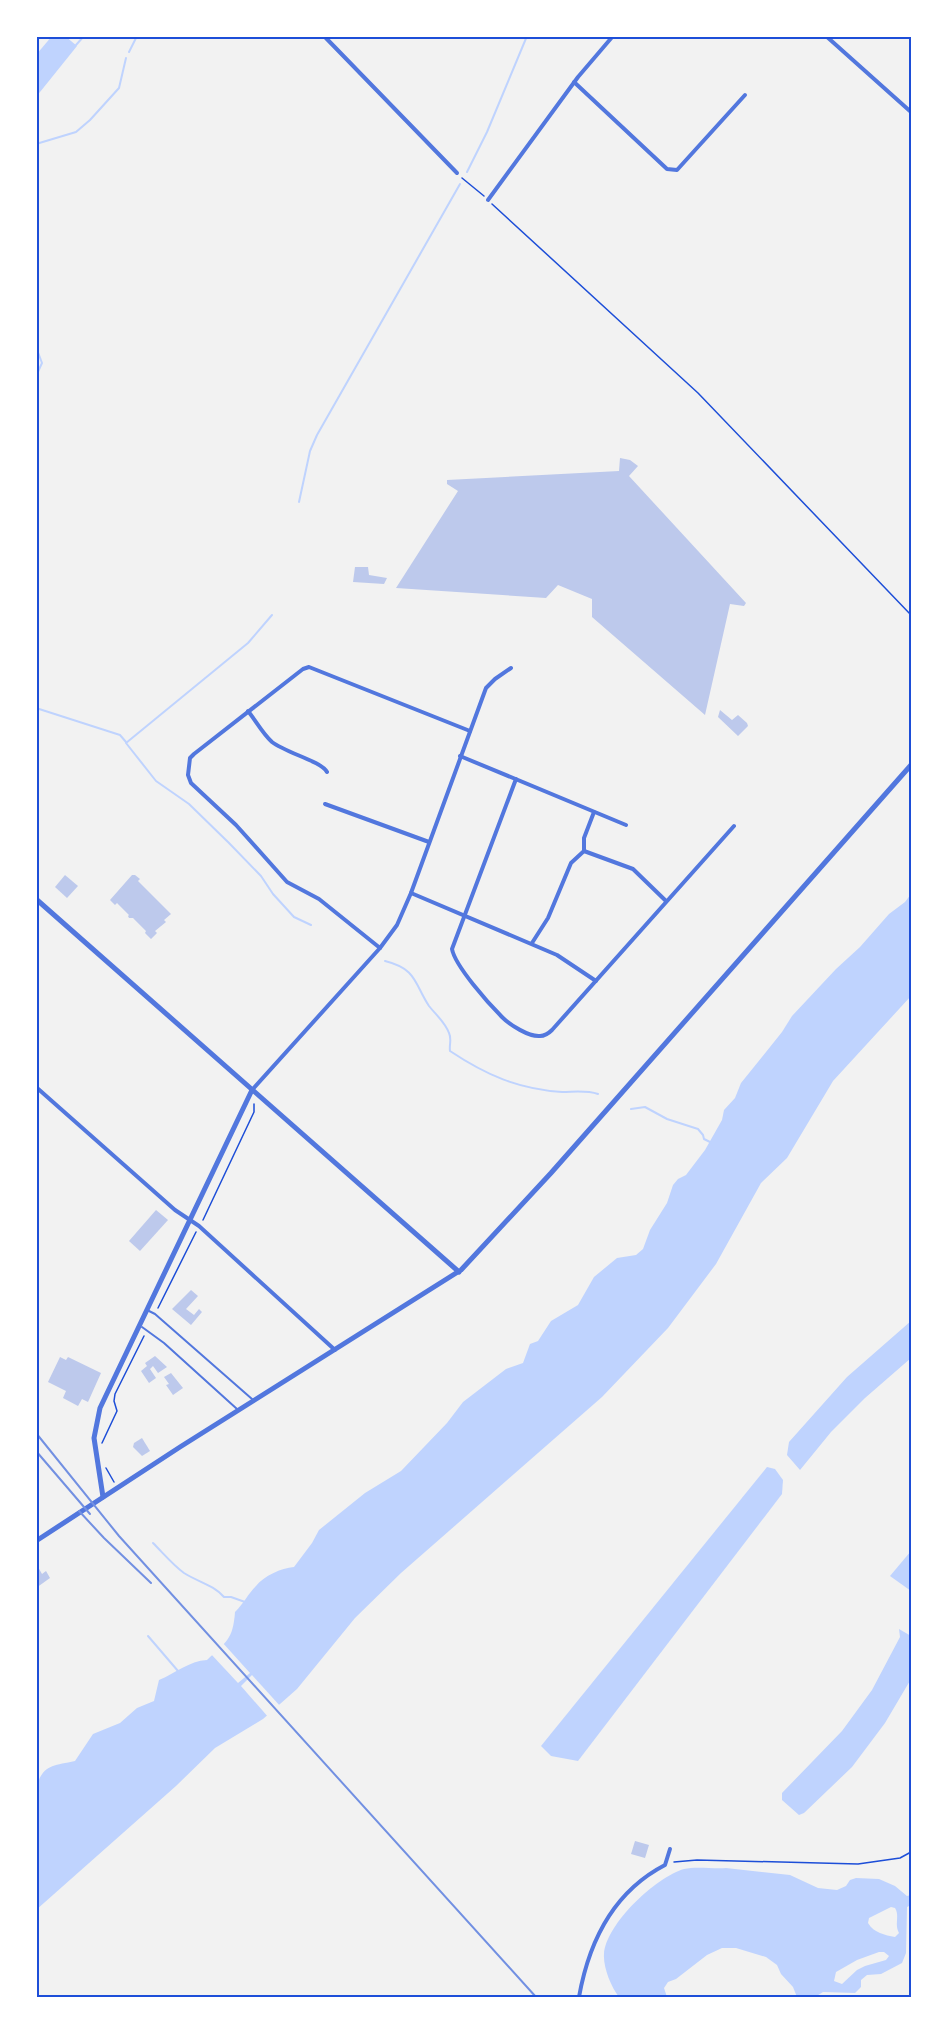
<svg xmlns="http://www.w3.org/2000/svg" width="947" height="2033" viewBox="0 0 947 2033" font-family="'Times New Roman',serif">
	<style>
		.water { fill: #bfd3fe; fill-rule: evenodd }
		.pier { fill: #f2f2f2 }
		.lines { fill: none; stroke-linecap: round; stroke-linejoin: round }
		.stream { stroke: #bfd3fe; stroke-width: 2 }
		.building { fill: #bdc9ec }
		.path { stroke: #1d4ed8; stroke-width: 1.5 }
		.service { stroke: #5277de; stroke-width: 2 }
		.minor { stroke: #5277de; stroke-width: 4 }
		.tertiary { stroke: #5277de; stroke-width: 5 }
		.rail { stroke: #7290e2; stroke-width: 2 }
		.neatline { fill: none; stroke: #1d4ed8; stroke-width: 2 }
	</style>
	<rect width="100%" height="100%" fill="#f2f2f2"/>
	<g class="water">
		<polygon points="52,36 65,36 77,46 36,97 36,55"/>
		<path d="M 911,894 L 911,996 L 833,1081 L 787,1158 L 761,1183 L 716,1264 L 668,1328 L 602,1397 L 401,1573 L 355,1618 L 297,1689 L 263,1719 L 215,1748 L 176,1786 L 36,1910 L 36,1788 C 43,1764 53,1766 75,1761 L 93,1734 L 120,1723 L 137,1708 L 154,1701 L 159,1680 C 176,1673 189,1661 207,1660 C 226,1642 233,1640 235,1612 C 244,1603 248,1594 256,1586 C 264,1576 281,1568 294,1567 L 312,1543 L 319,1530 L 365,1493 L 401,1471 L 447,1423 L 463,1402 L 506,1369 L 523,1363 L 530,1344 L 538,1341 L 551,1321 L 578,1305 L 594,1277 L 617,1258 L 636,1255 L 643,1249 L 650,1230 L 667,1203 L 673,1185 L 678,1179 L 686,1175 L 705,1150 L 722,1120 L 724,1110 L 735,1098 L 741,1083 L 782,1032 L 792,1016 L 836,969 L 860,947 L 889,914 L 905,902 Z"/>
		<polygon points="911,1321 911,1358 865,1398 831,1432 800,1470 787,1455 789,1442 847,1377"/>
		<polygon points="767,1467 775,1469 783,1480 782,1494 578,1761 551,1756 541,1746"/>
		<polygon points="911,1551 911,1591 890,1576"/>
		<polygon points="899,1629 911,1636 911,1679 885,1723 852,1767 804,1813 799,1815 782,1800 782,1793 842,1731 872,1690 900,1637"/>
		<path d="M 726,1868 L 790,1875 L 818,1888 L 837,1890 L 846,1886 L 850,1880 L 856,1878 L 879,1879 L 895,1886 L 907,1896 L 911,1895 L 911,1905 L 907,1907 L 906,1953 L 902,1963 L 881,1974 L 867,1975 L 861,1980 L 861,1987 L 855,1993 L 823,1992 L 815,1997 L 797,1997 L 793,1987 L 781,1974 L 777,1965 L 766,1957 L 736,1948 L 722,1948 L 707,1955 L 676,1979 L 668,1982 L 664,1988 L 667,1997 L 619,1997 C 611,1987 603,1967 604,1954 C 606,1924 656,1877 684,1869 C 696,1866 713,1869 726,1868 ZM 891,1907 L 895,1908 C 900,1916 894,1924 899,1933 L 895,1937 C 885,1935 874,1933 868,1923 L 869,1918 ZM 879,1952 L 884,1952 L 889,1956 L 886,1960 L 865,1966 L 857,1970 L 842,1984 L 834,1981 L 836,1972 L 857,1960 Z"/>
	</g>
	<g class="pier">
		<polygon points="222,1642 250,1673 238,1683 210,1653"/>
		<polygon points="252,1675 281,1707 269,1718 241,1686"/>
	</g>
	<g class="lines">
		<g class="stream">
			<polyline points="76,45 84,36"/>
			<polyline points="129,52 137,36"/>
			<polyline points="36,144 76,132 90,120 119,88 126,58"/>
			<polyline points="467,172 487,132 527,36"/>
			<polyline points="36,347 42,363 36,376"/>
			<polyline points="299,502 310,451 317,435 460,184"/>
			<polyline points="272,615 248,643 126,743 156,781 189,804 229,843 261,876 273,894 294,917 311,925"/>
			<polyline points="36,708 120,735 126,742"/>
			<path d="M 385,961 C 417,969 414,983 429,1006 C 436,1015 445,1022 449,1033 C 452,1039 449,1045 450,1051 C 486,1075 518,1089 562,1092 C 574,1092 586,1090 598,1094"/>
			<polyline points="631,1109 645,1107 667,1119 698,1129 703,1135 704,1139 712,1143"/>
			<path d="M 153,1543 C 163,1553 173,1565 184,1573 C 198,1582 214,1585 224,1597 L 231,1597 L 245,1602"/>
			<polyline points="148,1636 178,1671"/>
		</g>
	</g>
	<g class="building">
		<polygon points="620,458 630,460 638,466 629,476 746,603 744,606 730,604 705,715 592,617 592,599 558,585 546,598 396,588 458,491 447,484 447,480 619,471"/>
		<polygon points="355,567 368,567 369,575 387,578 384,584 353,582"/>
		<polygon points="720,710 732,720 738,715 747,723 748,726 738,736 718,717"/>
		<polygon points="65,875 78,886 67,898 55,887"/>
		<polygon points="132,875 135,875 140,879 138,881 171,914 164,920 166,922 155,931 157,933 151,939 145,933 146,931 133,918 129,918 128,916 129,915 117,903 115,905 110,900"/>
		<polygon points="156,1210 168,1220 140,1251 129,1241"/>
		<polygon points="191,1290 198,1296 186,1309 194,1315 199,1309 202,1312 191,1325 172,1309"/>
		<polygon points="155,1356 167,1367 158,1373 153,1366 150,1369 156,1378 149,1383 141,1371 147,1366 145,1363"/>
		<polygon points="60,1357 66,1360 68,1357 101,1373 88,1402 82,1399 78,1406 63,1398 66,1391 48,1382"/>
		<polygon points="171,1373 183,1388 173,1395 166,1385 169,1384 164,1377"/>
		<polygon points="142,1438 150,1451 142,1456 133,1447 134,1443"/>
		<polygon points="38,1567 42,1574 46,1571 50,1578 36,1588 36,1568"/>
		<polygon points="635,1841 649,1845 645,1858 631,1854"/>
	</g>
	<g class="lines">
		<g class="path">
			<polyline points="462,178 484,196"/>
			<polyline points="492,204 698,393 911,615"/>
			<polyline points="203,1220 254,1112 254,1104"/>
			<polyline points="158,1308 196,1232"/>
			<polyline points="102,1443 117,1411 114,1401 115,1394 144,1336"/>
			<polyline points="106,1468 114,1482"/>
			<polyline points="674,1862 697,1860 858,1864 900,1858 911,1852"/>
		</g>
		<g class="service">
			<polyline points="147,1310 155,1314 252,1399"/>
			<polyline points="142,1327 164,1343 237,1409"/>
		</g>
		<g class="minor">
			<polyline points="324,36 457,173"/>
			<polyline points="826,36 911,112"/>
			<polyline points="574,82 667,169 677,170 745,95"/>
			<polyline points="488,200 578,77 613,36"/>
			<path d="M 248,711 C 256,721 263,734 272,742 C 286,753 321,761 327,772"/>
			<polyline points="460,756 626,825"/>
			<path d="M 516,779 L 452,949 C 455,966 489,1004 502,1017 C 510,1025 529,1037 540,1036 C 544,1036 549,1033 552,1030 L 734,826"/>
			<polyline points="325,804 429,842"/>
			<polyline points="584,851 633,869 666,901"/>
			<polyline points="584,851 584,838 594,812"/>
			<polyline points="411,893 557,955 596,981"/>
			<polyline points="532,943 548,918 571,863 584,851"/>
			<polyline points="380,948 319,899 287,882 236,825 191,783 188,775 190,758 194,754 303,669 309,667 470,731"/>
			<polyline points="36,1087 175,1210 199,1226 335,1350"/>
			<polyline points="252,1090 380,948 397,925 411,893 486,688 495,679 511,668"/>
			<path d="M 579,1997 C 589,1941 613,1892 665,1865 L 670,1849"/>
		</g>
		<g class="tertiary">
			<polyline points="36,899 459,1272"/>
			<polyline points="103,1497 94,1438 100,1408 252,1090"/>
			<polyline points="36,1541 180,1447 461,1270 551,1173 911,765"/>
		</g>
		<g class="rail">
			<polyline points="36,1433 119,1536 536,1997"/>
			<polyline points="36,1451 90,1514"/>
			<polyline points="79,1511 104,1538 151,1583"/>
		</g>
	</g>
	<rect width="947" height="2033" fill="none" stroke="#ffffff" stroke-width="75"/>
	<rect x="38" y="38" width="872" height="1958" class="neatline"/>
</svg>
